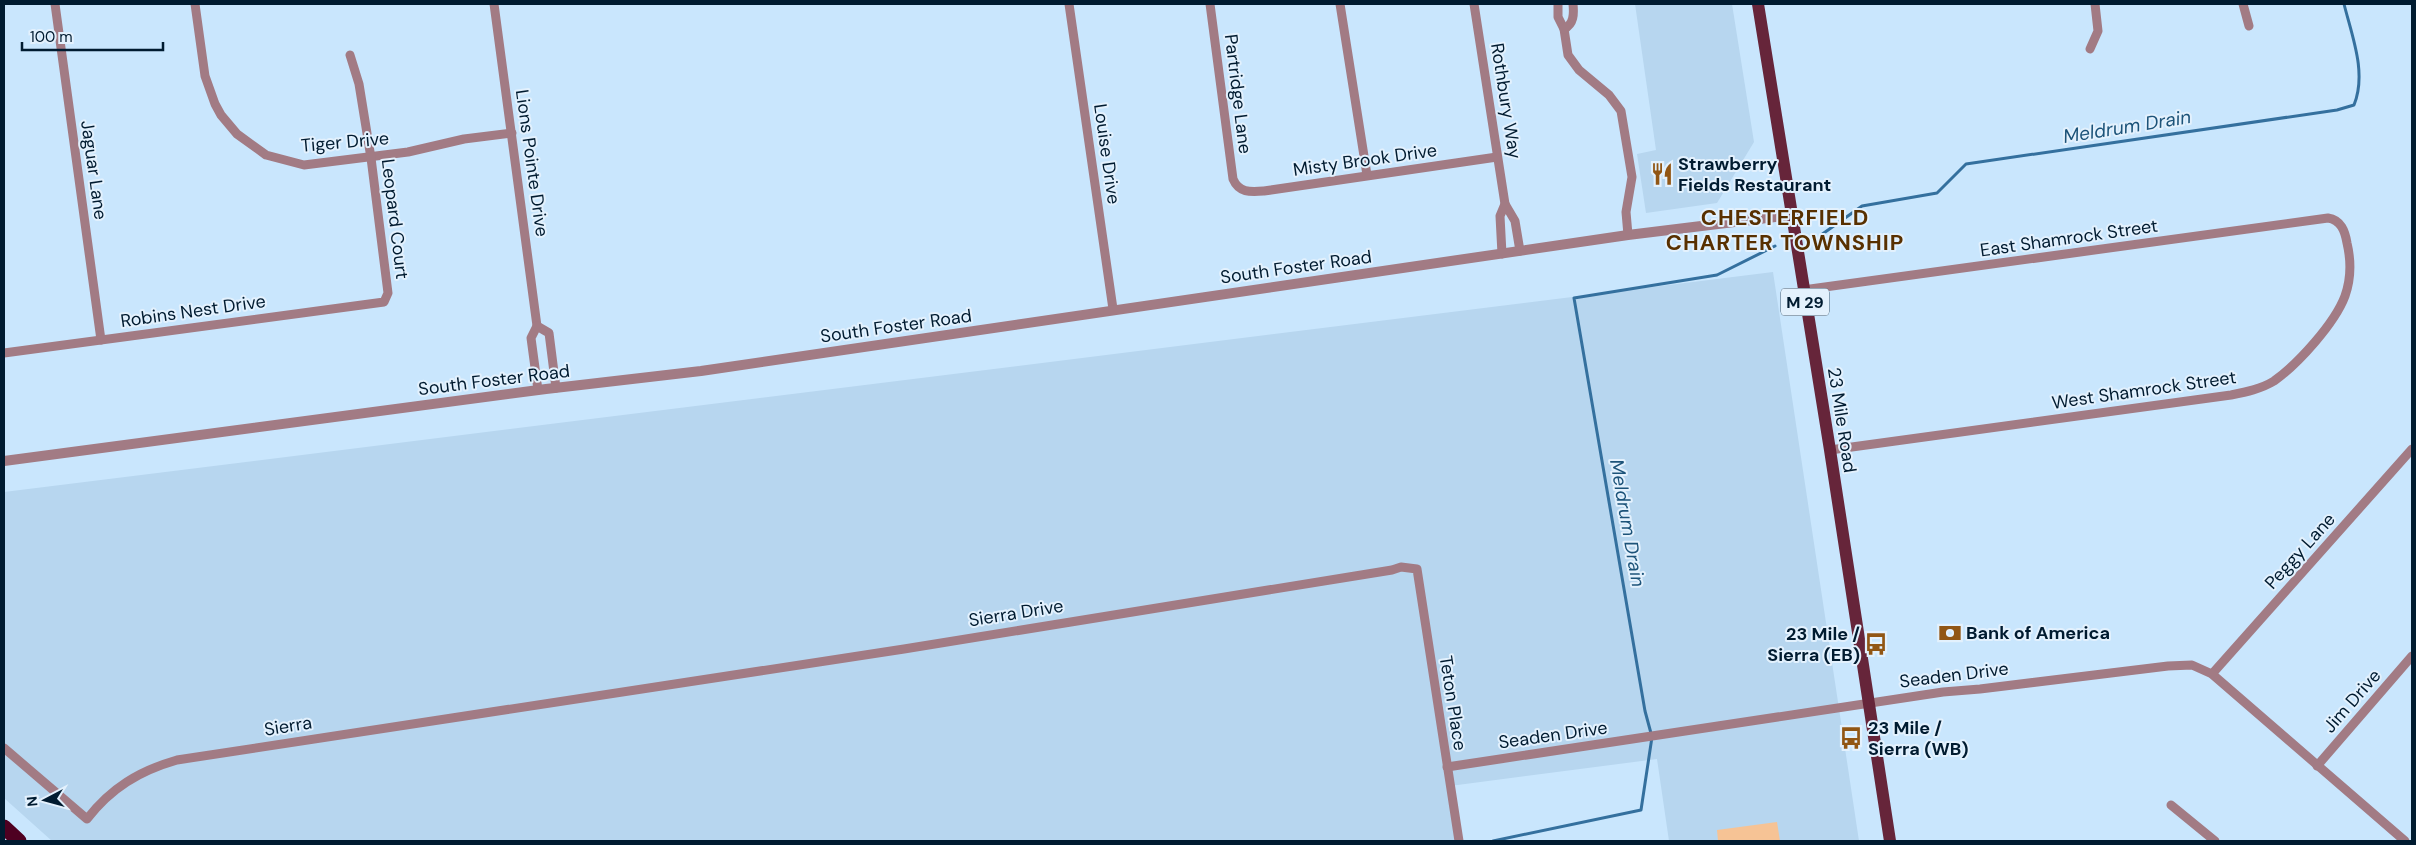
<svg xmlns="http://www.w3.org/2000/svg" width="2416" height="845" viewBox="0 0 2416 845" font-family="'DM Sans',sans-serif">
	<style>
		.built { fill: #b7d6ef }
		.green { fill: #f6c395 }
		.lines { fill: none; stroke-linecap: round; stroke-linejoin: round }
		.stream { stroke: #34709e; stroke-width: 3 }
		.minor { stroke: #a27b84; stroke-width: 9 }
		.tertiary { stroke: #a27b84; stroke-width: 10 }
		.primary { stroke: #66253a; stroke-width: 12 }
		.motorway { stroke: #4e0021; stroke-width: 15 }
		.labels { text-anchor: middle; stroke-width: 4; stroke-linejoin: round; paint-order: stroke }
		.shield { fill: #e3f1fd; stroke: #445b6e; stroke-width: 1 }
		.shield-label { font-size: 16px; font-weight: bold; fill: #001b30 }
		.street-label { font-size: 18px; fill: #001b30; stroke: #e3f1fd }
		.poi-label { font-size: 18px; font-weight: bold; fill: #001b30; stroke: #e3f1fd; text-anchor: start }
		.water-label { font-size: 19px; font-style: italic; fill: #1c5379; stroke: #e3f1fd }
		.district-label { font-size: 22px; font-weight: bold; letter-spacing: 1px; fill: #583000; stroke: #e3f1fd }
	</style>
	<rect width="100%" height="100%" fill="#c9e6fd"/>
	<g class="built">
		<polygon points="1635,4 1732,4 1754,142 1717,203 1646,213 1637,154 1656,150"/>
		<polygon points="1773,272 1859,841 1669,841 1657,759 1450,786 1458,841 52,841 4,798 4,492"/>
	</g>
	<polygon class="green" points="1777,822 1780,841 1718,841 1717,830"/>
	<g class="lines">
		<g class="stream">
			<path d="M 1821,235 L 1862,206 L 1937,193 L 1966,164 L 2337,110 L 2354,105 C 2367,73 2352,36 2344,4"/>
			<polyline points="1493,841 1641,810 1652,737 1645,711 1574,298 1717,275 1775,246"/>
		</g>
		<g class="minor">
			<polyline points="55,4 101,340"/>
			<polyline points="195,4 205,76 215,104 221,115 237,134 266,155 304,165 408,152 464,139 512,133"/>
			<polyline points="494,4 537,326"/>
			<polyline points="1069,4 1113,309"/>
			<path d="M 1210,4 L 1233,179 C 1239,193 1250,192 1264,191 L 1497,157"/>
			<polyline points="1340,4 1367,175"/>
			<polyline points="1474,4 1505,204"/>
			<polyline points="1558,4 1558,17 1564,29 1568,55 1579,70 1609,95 1621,111 1632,177 1626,212 1628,235"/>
			<polyline points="2243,4 2249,26"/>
			<path d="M 1564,29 C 1574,24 1574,14 1573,4"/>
			<polyline points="2090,49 2098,31 2095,4"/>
			<polyline points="1502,254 1500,216 1505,204 1515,221 1520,251"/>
			<path d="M 1803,290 L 2328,218 C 2341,220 2345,231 2347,243 C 2351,260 2351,279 2345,296 C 2335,323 2298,364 2274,381 C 2261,389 2246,392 2231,395 L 1830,450"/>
			<polyline points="4,353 384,302 388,293 371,158 359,84 350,55"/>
			<polyline points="538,390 531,338 537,326 549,333 556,388"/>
			<polyline points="2212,674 2412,449"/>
			<path d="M 4,748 L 87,819 C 111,788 139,771 177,760 L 904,649 L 1392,570 L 1401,567 L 1417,569 L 1459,841"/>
			<polyline points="2317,766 2412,656"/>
			<polyline points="1447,767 1943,692 1980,689 2168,666 2192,665 2212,674 2405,841"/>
			<polyline points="2171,805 2215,841"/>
		</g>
		<polyline class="tertiary" points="4,461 546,389 701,371 1628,235 1791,215"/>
		<polyline class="primary" points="1758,4 1830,450 1890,841"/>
		<polyline class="motorway" points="4,827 19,841"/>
	</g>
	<defs>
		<symbol id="restaurant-bare" viewBox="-9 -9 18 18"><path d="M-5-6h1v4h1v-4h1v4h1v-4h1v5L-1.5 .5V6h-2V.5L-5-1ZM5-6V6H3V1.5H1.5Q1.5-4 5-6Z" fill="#915614" stroke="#e3f1fd" stroke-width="2.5" paint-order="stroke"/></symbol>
		<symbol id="bank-bare" viewBox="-9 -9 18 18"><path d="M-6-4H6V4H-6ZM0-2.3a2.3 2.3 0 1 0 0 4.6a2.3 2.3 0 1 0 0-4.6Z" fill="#915614" stroke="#e3f1fd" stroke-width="2.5" paint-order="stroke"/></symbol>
		<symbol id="bus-bare" viewBox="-9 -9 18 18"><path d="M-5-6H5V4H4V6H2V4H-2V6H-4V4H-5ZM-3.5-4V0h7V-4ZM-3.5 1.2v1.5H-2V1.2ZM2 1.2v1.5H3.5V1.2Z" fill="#915614" stroke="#e3f1fd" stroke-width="2.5" paint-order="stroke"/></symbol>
	</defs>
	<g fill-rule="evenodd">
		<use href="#restaurant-bare" x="1646" y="158" width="32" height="32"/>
		<use href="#bank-bare" x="1934" y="617" width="32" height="32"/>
		<use href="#bus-bare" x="1860" y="628" width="32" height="32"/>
		<use href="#bus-bare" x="1835" y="722" width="32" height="32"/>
	</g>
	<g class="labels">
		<rect class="shield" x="1781" y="288.5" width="48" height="27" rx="4"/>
		<g class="shield-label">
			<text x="1805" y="308">M 29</text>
		</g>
		<g class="street-label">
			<text transform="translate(1238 94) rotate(83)" y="6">Partridge Lane</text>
			<text transform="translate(1506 101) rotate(81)" y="6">Rothbury Way</text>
			<text transform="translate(345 142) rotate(-5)" y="6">Tiger Drive</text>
			<text transform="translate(1107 154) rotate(82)" y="6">Louise Drive</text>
			<text transform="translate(1365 160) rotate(-8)" y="6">Misty Brook Drive</text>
			<text transform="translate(532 163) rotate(82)" y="6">Lions Pointe Drive</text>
			<text transform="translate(94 170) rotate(82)" y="6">Jaguar Lane</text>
			<text transform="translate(395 219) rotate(83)" y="6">Leopard Court</text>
			<text transform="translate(2069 238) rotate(-8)" y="6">East Shamrock Street</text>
			<text transform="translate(1296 267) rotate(-8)" y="6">South Foster Road</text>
			<text transform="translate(193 311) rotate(-8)" y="6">Robins Nest Drive</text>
			<text transform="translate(896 326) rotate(-8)" y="6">South Foster Road</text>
			<text transform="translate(494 380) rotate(-7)" y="6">South Foster Road</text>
			<text transform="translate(2144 390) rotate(-8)" y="6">West Shamrock Street</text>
			<text transform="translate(1842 420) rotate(81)" y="6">23 Mile Road</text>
			<text transform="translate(2300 551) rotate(-48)" y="6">Peggy Lane</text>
			<text transform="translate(1016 613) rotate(-9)" y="6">Sierra Drive</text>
			<text transform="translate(1954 675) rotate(-7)" y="6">Seaden Drive</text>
			<text transform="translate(2352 701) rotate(-49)" y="6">Jim Drive</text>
			<text transform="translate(1453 703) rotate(81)" y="6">Teton Place</text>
			<text transform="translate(288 726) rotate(-9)" y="6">Sierra</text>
			<text transform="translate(1553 735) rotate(-8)" y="6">Seaden Drive</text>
		</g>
		<g class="poi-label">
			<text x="1678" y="170">Strawberry<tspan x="1678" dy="21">Fields Restaurant</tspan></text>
			<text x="1966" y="639">Bank of America</text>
			<text x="1860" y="640" text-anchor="end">23 Mile /<tspan x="1860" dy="21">Sierra (EB)</tspan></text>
			<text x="1868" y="734">23 Mile /<tspan x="1868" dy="21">Sierra (WB)</tspan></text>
		</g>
		<g class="water-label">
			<text transform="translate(2127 126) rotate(-9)" y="7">Meldrum Drain</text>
			<text transform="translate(1628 523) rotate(80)" y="7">Meldrum Drain</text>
		</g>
		<g class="district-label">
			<text x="1785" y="225">CHESTERFIELD<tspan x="1785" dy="25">CHARTER TOWNSHIP</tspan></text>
		</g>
	</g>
	<rect width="2416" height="845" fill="none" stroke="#001b30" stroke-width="10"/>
	<g transform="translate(45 800) rotate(264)" stroke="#e3f1fd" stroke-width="4" paint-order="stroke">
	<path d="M0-4L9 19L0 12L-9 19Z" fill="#001b30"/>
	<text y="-8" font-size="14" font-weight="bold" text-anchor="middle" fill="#001b30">N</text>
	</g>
	<path d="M22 42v8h141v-8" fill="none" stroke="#001b30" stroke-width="2.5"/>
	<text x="30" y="42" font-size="15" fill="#001b30" stroke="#e3f1fd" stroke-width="4" paint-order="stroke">100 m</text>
</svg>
